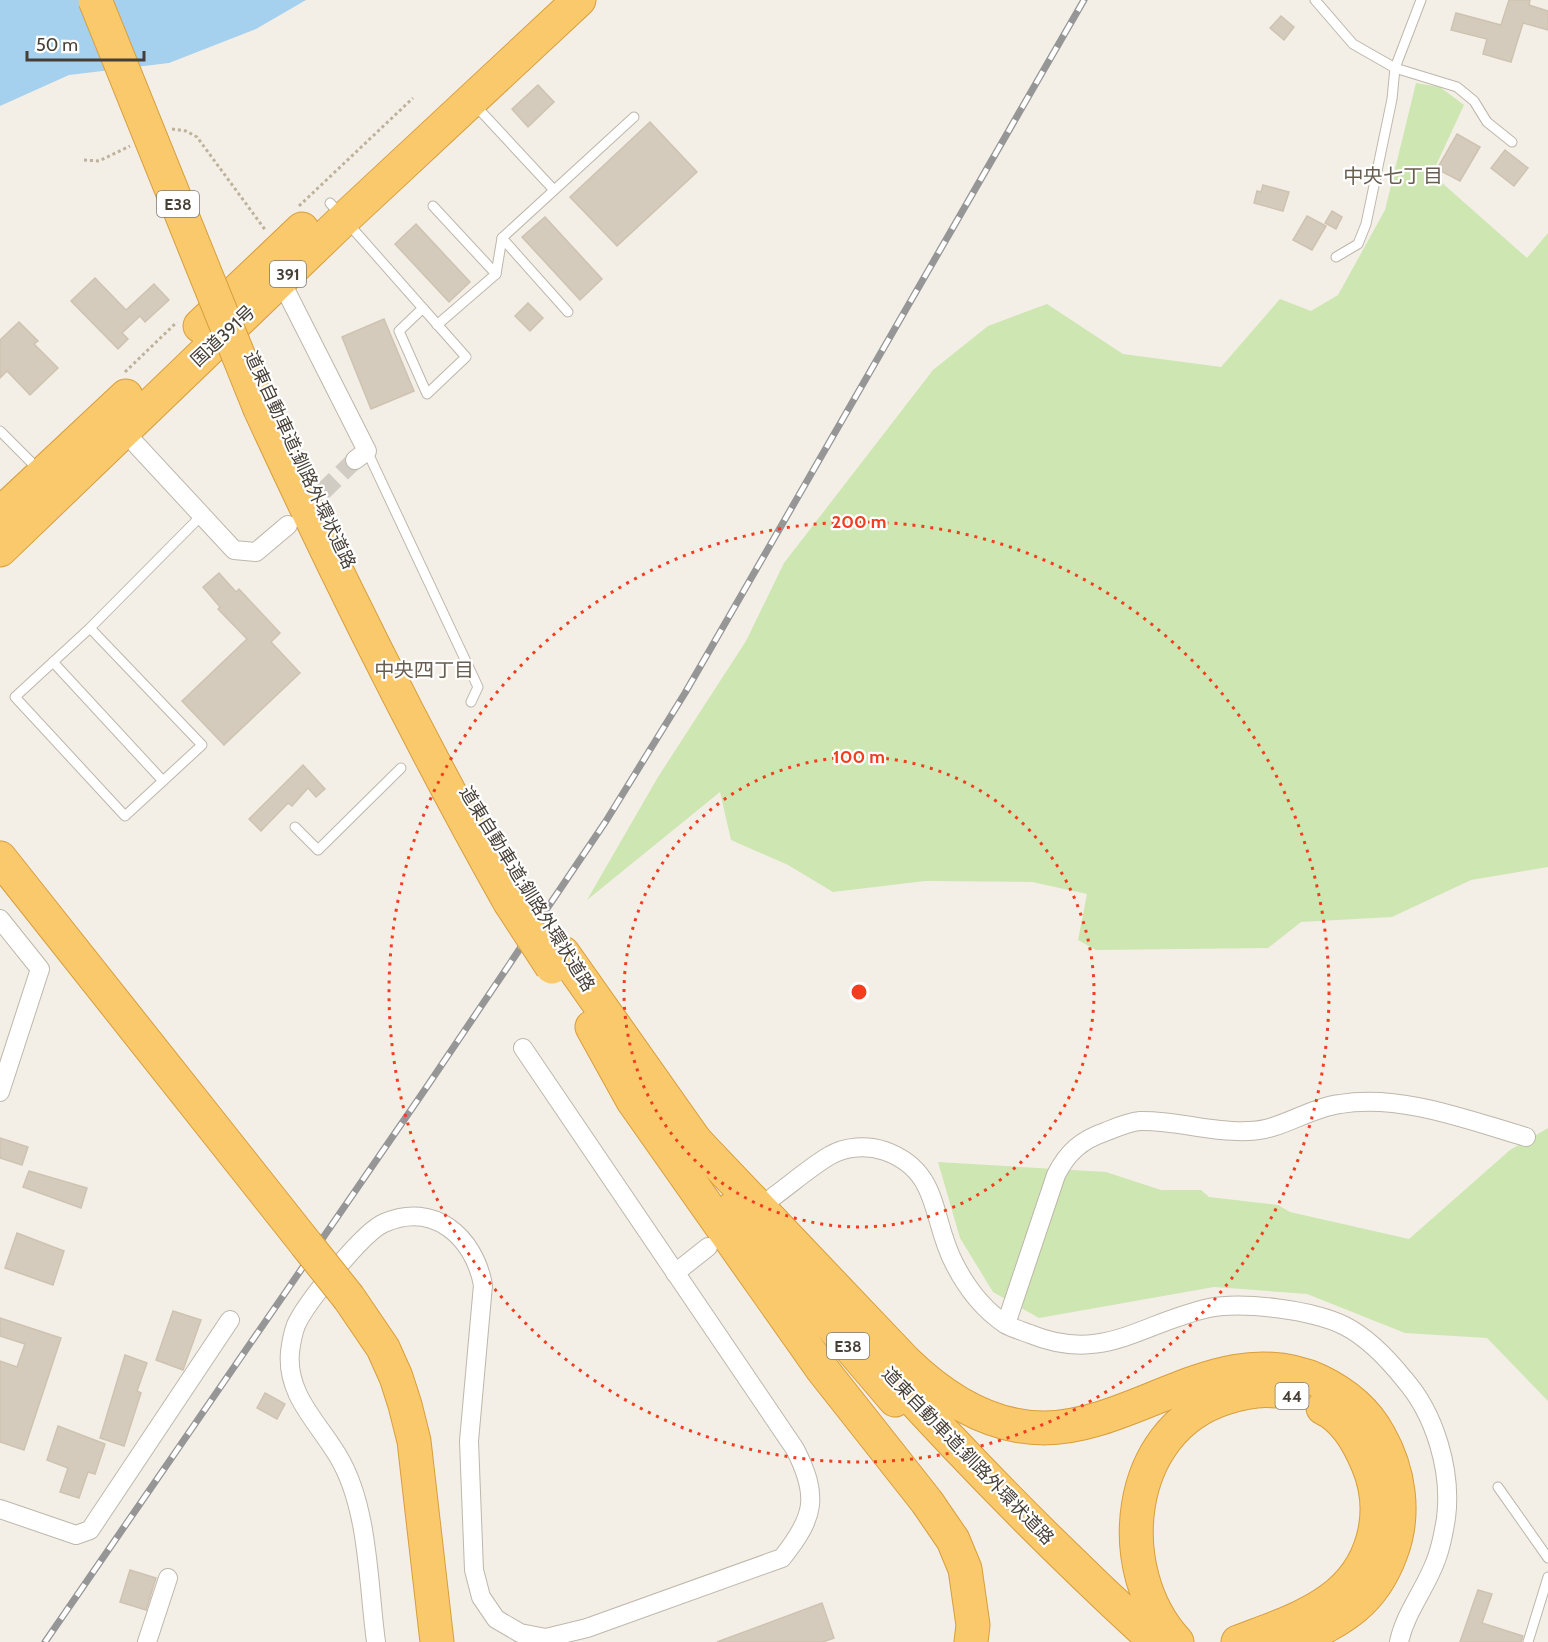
<svg xmlns="http://www.w3.org/2000/svg" width="1548" height="1642" viewBox="0 0 1548 1642" font-family="Cabin,'Noto Sans JP',sans-serif">
	<style>
		.green { fill: #cee6b1 }
		.water { fill: #a5d0ee }
		.building { fill: #d4cbbd; stroke: #cfc3b0; stroke-width: 1.5 }
		.lines { fill: none; stroke-linecap: round; stroke-linejoin: round }
		.street-tunnel { stroke: #d0ccc4; stroke-width: 18; stroke-dasharray: 18 9; stroke-linecap: butt }
		.lane-casing { stroke: #beb7aa; stroke-width: 11 }
		.street-casing { stroke: #beb7aa; stroke-width: 20 }
		.highway-casing { stroke: #d89e3c; stroke-width: 35 }
		.path { stroke: #bfb29b; stroke-width: 3; stroke-dasharray: 3 3; stroke-linecap: butt }
		.lane { stroke: #fff; stroke-width: 9 }
		.street { stroke: #fff; stroke-width: 18 }
		.highway { stroke: #f9c96c; stroke-width: 33 }
		.rail-casing { stroke: #969696; stroke-width: 7 }
		.rail { stroke: #fff; stroke-width: 4.5; stroke-dasharray: 14; stroke-linecap: butt }
		.highway-bridge-casing { stroke: #d89e3c; stroke-width: 35; stroke-linecap: butt }
		.highway-bridge { stroke: #f9c96c; stroke-width: 33 }
		.ring { fill: none; stroke: #f33d1e; stroke-width: 3; stroke-dasharray: 3 6 }
		.labels { text-anchor: middle; stroke-width: 4.5; stroke-linejoin: round; paint-order: stroke }
		.shield { fill: #fff; stroke: #7e7972; stroke-width: 1.5 }
		.shield-label { font-size: 16px; font-weight: bold; fill: #463f36 }
		.street-label { font-size: 18px; fill: #463f36; stroke: #fff }
		.neighbourhood-label { font-size: 20px; fill: #685d4e; stroke: #fff }
		.centre { fill: #f33d1e; stroke: #fff; stroke-width: 3 }
		.ring-label { font-size: 18px; text-anchor: middle; font-weight: bold; fill: #f33d1e; stroke: #fff; stroke-width: 4.5; stroke-linejoin: round; paint-order: stroke }
	</style>
	<rect width="100%" height="100%" fill="#f3efe7"/>
	<g class="green">
		<polygon points="1416,83 1440,87 1464,105 1432,174 1527,258 1548,233 1548,867 1471,880 1392,917 1301,922 1268,948 1096,950 1078,940 1087,894 1032,882 925,881 833,892 788,865 731,840 720,792 587,900 658,777 746,641 784,563 933,370 988,326 1047,304 1123,354 1221,367 1280,299 1311,311 1338,295 1385,210"/>
		<polygon points="1548,1128 1548,1401 1487,1338 1405,1333 1307,1294 1214,1287 1039,1318 993,1292 960,1238 938,1162 1106,1172 1161,1190 1201,1190 1209,1197 1278,1205 1290,1212 1409,1239 1510,1150"/>
	</g>
	<polygon class="water" points="0,0 306,0 256,29 169,63 69,75 0,106"/>
	<g class="building">
		<polygon points="1509,0 1530,0 1529,5 1548,11 1548,30 1523,23 1511,62 1483,54 1487,39 1451,30 1456,13 1501,25"/>
		<polygon points="1281,16 1294,27 1284,40 1270,28"/>
		<polygon points="538,85 554,102 528,127 512,109"/>
		<polygon points="650,122 697,172 617,246 570,197"/>
		<polygon points="1457,134 1480,147 1460,181 1437,169"/>
		<polygon points="1505,150 1528,168 1514,186 1491,168"/>
		<polygon points="1263,185 1289,192 1283,211 1254,203 1257,191 1261,192"/>
		<polygon points="1332,211 1342,217 1336,229 1325,223"/>
		<polygon points="1307,216 1326,226 1312,250 1293,240"/>
		<polygon points="545,217 602,279 580,300 522,237"/>
		<polygon points="416,224 470,282 449,302 395,244"/>
		<polygon points="95,278 126,310 154,284 169,300 145,322 140,316 122,333 128,339 118,349 71,301"/>
		<polygon points="528,303 543,318 530,331 515,316"/>
		<polygon points="384,319 414,391 371,409 342,337"/>
		<polygon points="19,322 38,341 34,344 58,368 30,395 7,371 0,378 0,340"/>
		<polygon points="219,573 236,592 239,589 280,633 271,642 300,673 224,745 182,701 247,639 218,609 220,607 203,587"/>
		<polygon points="303,765 325,789 316,797 308,788 292,806 288,803 261,831 249,819"/>
		<polygon points="0,1138 28,1147 22,1165 0,1158"/>
		<polygon points="29,1171 87,1188 81,1208 23,1187"/>
		<polygon points="17,1233 64,1251 53,1285 5,1268"/>
		<polygon points="173,1311 201,1320 183,1370 156,1360"/>
		<polygon points="0,1318 61,1338 24,1450 0,1442 0,1361 17,1367 25,1344 0,1336"/>
		<polygon points="125,1355 147,1363 137,1391 141,1393 124,1446 100,1438"/>
		<polygon points="265,1393 285,1404 277,1419 257,1408"/>
		<polygon points="58,1426 105,1444 95,1474 88,1472 79,1498 60,1492 68,1468 47,1460"/>
		<polygon points="130,1570 156,1578 146,1610 120,1602"/>
		<polygon points="1478,1590 1492,1594 1482,1623 1523,1636 1521,1642 1460,1642"/>
		<polygon points="822,1603 834,1638 823,1642 717,1642"/>
	</g>
	<g class="lines">
		<polyline class="street-tunnel" points="303,511 355,460"/>
		<defs>
			<g id="lane">
				<polyline points="1315,0 1353,44 1395,68 1457,87 1474,101 1487,122 1512,142"/>
				<polyline points="474,104 554,190"/>
				<polyline points="330,203 466,357 427,394 399,331 423,308"/>
				<polyline points="433,206 496,274"/>
				<polyline points="502,238 568,312"/>
				<polyline points="1336,257 1358,244 1366,224 1392,99 1395,68 1421,0"/>
				<polyline points="437,325 496,274 502,238 634,117"/>
				<polyline points="0,431 31,462"/>
				<polyline points="367,451 478,687 471,702"/>
				<polyline points="90,628 15,697 125,816 202,745 90,628 202,515"/>
				<polyline points="53,662 163,781"/>
				<polyline points="295,827 318,850 401,768"/>
				<polyline points="1498,1487 1548,1558"/>
				<polyline points="1528,1642 1548,1577"/>
			</g>
			<g id="street">
				<polyline points="281,281 367,451 355,460"/>
				<polyline points="119,426 234,550 256,552 288,525"/>
				<polyline points="0,919 40,969 0,1092"/>
				<path d="M 773,1197 C 791,1184 809,1168 829,1156 C 846,1146 867,1145 885,1151 C 941,1171 931,1220 954,1263 C 966,1287 983,1309 1005,1324 C 1012,1328 1022,1331 1030,1334 C 1103,1364 1141,1323 1209,1308 C 1243,1301 1313,1310 1345,1326 C 1368,1338 1388,1359 1404,1379 C 1435,1414 1452,1471 1446,1518 C 1444,1531 1441,1547 1436,1560 C 1426,1588 1405,1613 1399,1642"/>
				<polyline points="675,1273 708,1247"/>
				<path d="M 1006,1324 L 1056,1175 C 1067,1153 1081,1140 1105,1132 C 1115,1128 1128,1122 1140,1121 C 1176,1120 1212,1133 1248,1131 C 1280,1131 1308,1108 1340,1104 C 1401,1094 1468,1120 1526,1137"/>
				<polyline points="0,1509 76,1535 90,1530 230,1320"/>
				<polyline points="147,1642 168,1578"/>
				<path d="M 376,1642 C 368,1584 369,1507 338,1456 C 318,1422 286,1395 290,1352 C 291,1344 293,1333 296,1325 C 306,1303 363,1232 384,1223 C 434,1201 474,1237 483,1285 L 469,1441 L 474,1570 L 481,1597 L 496,1619 L 520,1633 L 546,1638 L 587,1628 L 782,1558 C 815,1517 819,1496 795,1449 L 523,1048"/>
			</g>
			<g id="highway">
				<polyline points="200,326 302,229"/>
				<path d="M 260,409 C 337,576 419,741 509,901"/>
				<polyline points="0,514 126,396"/>
				<polyline points="0,550 344,219 579,0"/>
				<polyline points="0,858 306,1244"/>
				<polyline points="563,953 702,1150"/>
				<polyline points="592,1027 633,1101 822,1369 927,1502 953,1540 965,1569 973,1625 971,1642"/>
				<path d="M 688,1133 L 905,1361 C 943,1398 989,1428 1044,1428 C 1138,1427 1223,1337 1319,1381 C 1344,1393 1366,1411 1379,1435 C 1399,1470 1406,1514 1391,1553 C 1372,1605 1341,1619 1295,1642"/>
				<polyline points="732,1209 895,1400"/>
				<polyline points="349,1298 383,1348 396,1377 405,1405 414,1441 437,1642"/>
				<path d="M 887,1371 C 973,1466 1062,1556 1156,1642"/>
				<path d="M 1177,1642 C 1111,1571 1124,1430 1225,1398 C 1241,1393 1258,1389 1274,1391"/>
				<path d="M 1238,1642 C 1269,1630 1302,1620 1330,1600 C 1374,1569 1388,1513 1368,1465 C 1359,1443 1345,1418 1323,1408"/>
			</g>
		</defs>
		<use href="#lane" class="lane-casing"/>
		<use href="#street" class="street-casing"/>
		<use href="#highway" class="highway-casing"/>
		<g class="path">
			<polyline points="172,129 186,131 197,137 266,231"/>
			<polyline points="84,160 99,161 130,146"/>
			<polyline points="299,206 413,98"/>
			<polyline points="125,372 177,322"/>
		</g>
		<use href="#lane" class="lane"/>
		<use href="#street" class="street"/>
		<use href="#highway" class="highway"/>
		<defs>
			<polyline id="rail" points="45,1642 426,1088 606,821 685,693 1084,0"/>
		</defs>
		<use href="#rail" class="rail-casing"/>
		<use href="#rail" class="rail"/>
		<defs>
			<g id="highway-bridge">
				<polyline points="95,0 260,409"/>
				<polyline points="509,901 552,967"/>
				<polyline points="306,1244 349,1298"/>
			</g>
		</defs>
		<use href="#highway-bridge" class="highway-bridge-casing"/>
		<use href="#highway-bridge" class="highway-bridge"/>
	</g>
	<g class="ring">
		<circle cx="859" cy="992" r="235"/>
		<circle cx="859" cy="992" r="470"/>
	</g>
	<g class="labels">
		<g class="shield">
			<rect x="157" y="191" width="42" height="26" rx="4.5"/>
			<rect x="270" y="261" width="36" height="26" rx="4.5"/>
			<rect x="827" y="1333" width="42" height="26" rx="4.5"/>
			<rect x="1275.5" y="1383" width="33" height="26" rx="4.5"/>
		</g>
		<g class="shield-label">
			<text x="178" y="210">E38</text>
			<text x="288" y="280">391</text>
			<text x="848" y="1352">E38</text>
			<text x="1292" y="1402">44</text>
		</g>
		<g class="street-label">
			<text transform="translate(223 336) rotate(-43)" y="6">国道391号</text>
			<text transform="translate(300 460) rotate(65)" y="6">道東自動車道;釧路外環状道路</text>
			<text transform="translate(527 889) rotate(58)" y="6">道東自動車道;釧路外環状道路</text>
			<text transform="translate(968 1456) rotate(46)" y="6">道東自動車道;釧路外環状道路</text>
		</g>
		<g class="neighbourhood-label">
			<text x="1393" y="183">中央七丁目</text>
			<text x="424" y="677">中央四丁目</text>
		</g>
	</g>
	<circle cx="859" cy="992" r="9" class="centre"/>
	<g class="ring-label">
		<text x="859" y="528">200 m</text>
		<text x="859" y="763">100 m</text>
	</g>
	<path d="M27 51v9h117v-9" fill="none" stroke="#463f36" stroke-width="3"/>
	<text x="36" y="51" font-size="18" fill="#463f36" stroke="#ffffff" stroke-width="4.5" paint-order="stroke">50 m</text>
</svg>
